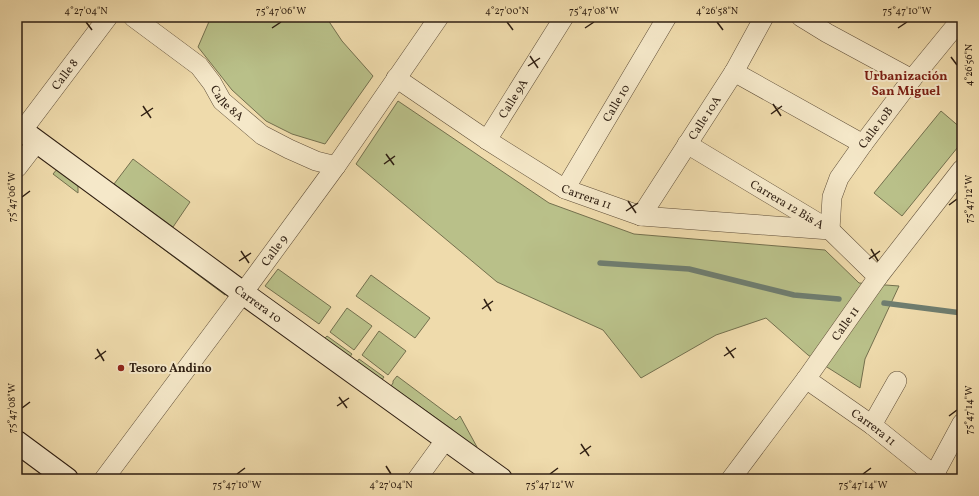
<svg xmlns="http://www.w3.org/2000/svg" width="979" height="496" viewBox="0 0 979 496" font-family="Vollkorn,serif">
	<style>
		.green { fill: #b9c089; stroke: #74704e }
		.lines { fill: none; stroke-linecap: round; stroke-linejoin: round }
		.stream { stroke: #6f7d6f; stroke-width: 5.5 }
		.minor-casing { stroke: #5f4e38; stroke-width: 20 }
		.secondary-casing { stroke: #2f1f12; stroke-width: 24 }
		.minor { stroke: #f5e8c9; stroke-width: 19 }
		.secondary { stroke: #f5e8c9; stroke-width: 22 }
		.ticks { fill: none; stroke: #2f1f12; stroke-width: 1.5 }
		.poi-dot { fill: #8f2418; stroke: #f5e8c9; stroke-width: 1.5 }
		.labels { text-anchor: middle; stroke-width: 4; stroke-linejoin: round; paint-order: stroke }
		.street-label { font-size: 12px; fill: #2f1f12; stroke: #f5e8c9 }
		.poi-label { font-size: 12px; font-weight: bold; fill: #2f1f12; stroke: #f5e8c9; text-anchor: start }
		.neighbourhood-label { font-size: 13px; font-weight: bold; fill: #7a1f14; stroke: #f5e8c9 }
		.neatline { fill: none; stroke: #2f1f12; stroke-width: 1.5 }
		.ticks-label { font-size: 10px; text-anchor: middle; fill: #2f1f12 }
	</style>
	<rect width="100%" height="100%" fill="#efdbac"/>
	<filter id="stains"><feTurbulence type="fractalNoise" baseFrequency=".005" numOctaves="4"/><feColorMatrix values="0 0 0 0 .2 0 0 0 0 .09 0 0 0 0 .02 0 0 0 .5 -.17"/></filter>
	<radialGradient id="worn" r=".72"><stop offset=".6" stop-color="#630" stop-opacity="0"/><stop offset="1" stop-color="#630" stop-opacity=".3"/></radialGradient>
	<g class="green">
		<polygon points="211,17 326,17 342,41 373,76 325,144 292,134 266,121 232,90 198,47"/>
		<polygon points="398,101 549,203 634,234 825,250 859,283 899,286 865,359 860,388 808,355 766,318 716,335 641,378 603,330 497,282 356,164"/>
		<polygon points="941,111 962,129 962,142 902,216 874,193"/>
		<polygon points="133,159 190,202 173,227 114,184"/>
		<polygon points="58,168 78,183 78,193 53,174"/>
		<polygon points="89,191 227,293 225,295 88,193"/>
		<polygon points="278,269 331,307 319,324 265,286"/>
		<polygon points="371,275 430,318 415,338 356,296"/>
		<polygon points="347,308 372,326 354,350 330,332"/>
		<polygon points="379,331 406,351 388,375 362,355"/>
		<polygon points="327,336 352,354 349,358 324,339"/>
		<polygon points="359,359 384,377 381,381 356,363"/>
		<polygon points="397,376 456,420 460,416 477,447 475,449 452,432 453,430 391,386 393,383 393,381"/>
	</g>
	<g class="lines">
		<g class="stream">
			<polyline points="600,263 689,269 794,295 839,299"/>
			<polyline points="884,303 962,313"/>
		</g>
		<defs>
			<g id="minor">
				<path id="s1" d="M 133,17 L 199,66 L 212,83 L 222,101 L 262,135 L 289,149 L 316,161 L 336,166"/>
				<polyline points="801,17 827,33 912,79"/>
				<polyline points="734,72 863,144"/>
				<path id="s2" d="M 396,78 L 487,140 L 565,189 L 641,216 L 830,230 L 832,197 L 839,178 L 863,144 L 912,79 L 962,18"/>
				<path id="s3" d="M 22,131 L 108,17"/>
				<path id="s4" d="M 487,140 L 564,17"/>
				<path id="s5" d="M 687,144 L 830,230 L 878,277"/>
				<polyline points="17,168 37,142"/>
				<path id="s6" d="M 565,189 L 667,17"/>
				<path id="s7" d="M 641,216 L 734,72 L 764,17"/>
				<path id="s8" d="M 806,379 L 872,425 L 939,479"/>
				<polyline points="872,425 897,381"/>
				<polyline points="934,475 962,423"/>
				<path id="s9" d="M 104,479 L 243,293 L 336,166 L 439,17"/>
				<polyline points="417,479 446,439"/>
				<path id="s10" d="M 731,479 L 806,379 L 878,277 L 962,169"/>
			</g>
			<g id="secondary">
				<path id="s11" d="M 17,127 L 243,293 L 501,479"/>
				<polyline points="17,442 67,479"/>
			</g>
		</defs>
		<use href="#minor" class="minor-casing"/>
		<use href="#secondary" class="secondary-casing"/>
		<use href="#minor" class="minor"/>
		<use href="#secondary" class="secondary"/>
	</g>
	<path class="ticks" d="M 86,22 L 92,30M 507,22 L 513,30M 717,22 L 723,30M 272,28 L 281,22M 585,28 L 594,22M 898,28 L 907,22M 530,56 L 538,68M 951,57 L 957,65M 528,66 L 540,58M 773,104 L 781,116M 143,106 L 151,118M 771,114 L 782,106M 141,116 L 153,108M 386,154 L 394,165M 384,164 L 395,156M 22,197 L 30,191M 628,201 L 636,213M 949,205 L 957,199M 626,211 L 638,203M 871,249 L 878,261M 241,251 L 249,263M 869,259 L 880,251M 239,261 L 251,253M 484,299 L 491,311M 482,309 L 493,301M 726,347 L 734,358M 97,349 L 104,361M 724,356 L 736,348M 95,359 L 106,351M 339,397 L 347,408M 337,406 L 349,398M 22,408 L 30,402M 949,416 L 957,410M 581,444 L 589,456M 580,454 L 591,446M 386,466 L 391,474M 237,474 L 245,468M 550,474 L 558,468M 863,474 L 871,468"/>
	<circle class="poi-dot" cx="121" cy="368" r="4"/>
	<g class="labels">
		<g class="street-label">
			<text dy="4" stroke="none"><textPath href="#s3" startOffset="71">Calle 8</textPath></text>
			<text dy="4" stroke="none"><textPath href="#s4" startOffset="49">Calle 9A</textPath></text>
			<text dy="4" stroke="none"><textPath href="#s1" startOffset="129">Calle 8A</textPath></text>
			<text dy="4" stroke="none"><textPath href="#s6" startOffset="100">Calle 10</textPath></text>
			<text dy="4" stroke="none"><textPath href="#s7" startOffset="117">Calle 10A</textPath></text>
			<text dy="4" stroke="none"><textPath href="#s2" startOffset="588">Calle 10B</textPath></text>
			<text dy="4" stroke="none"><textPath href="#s2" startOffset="225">Carrera 11</textPath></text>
			<text dy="4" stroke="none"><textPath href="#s5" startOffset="117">Carrera 12 Bis A</textPath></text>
			<text dy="4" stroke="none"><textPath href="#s9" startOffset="285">Calle 9</textPath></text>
			<text dy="4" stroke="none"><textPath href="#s11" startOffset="299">Carrera 10</textPath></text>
			<text dy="4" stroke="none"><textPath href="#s10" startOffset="193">Calle 11</textPath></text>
			<text dy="4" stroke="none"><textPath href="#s8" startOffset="83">Carrera 11</textPath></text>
		</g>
		<g class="poi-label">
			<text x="129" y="372">Tesoro Andino</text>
		</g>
		<g class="neighbourhood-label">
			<text x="906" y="80">Urbanización<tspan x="906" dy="15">San Miguel</tspan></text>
		</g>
	</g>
	<rect width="979" height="496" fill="none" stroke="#efdbac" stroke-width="44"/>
	<rect x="22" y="22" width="935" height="452" class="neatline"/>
	<g class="ticks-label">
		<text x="86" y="14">4°27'04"N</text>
		<text x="281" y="14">75°47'06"W</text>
		<text x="507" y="14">4°27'00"N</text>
		<text x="594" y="14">75°47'08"W</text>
		<text x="717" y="14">4°26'58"N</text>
		<text x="907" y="14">75°47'10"W</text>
		<text transform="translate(968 65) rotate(-90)" y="4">4°26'56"N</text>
		<text transform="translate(11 197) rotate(-90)" y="4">75°47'06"W</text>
		<text transform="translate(968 199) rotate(-90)" y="4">75°47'12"W</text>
		<text transform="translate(11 408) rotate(-90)" y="4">75°47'08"W</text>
		<text transform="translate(968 410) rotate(-90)" y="4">75°47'14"W</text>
		<text x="237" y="488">75°47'10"W</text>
		<text x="391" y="488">4°27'04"N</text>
		<text x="550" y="488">75°47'12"W</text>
		<text x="863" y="488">75°47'14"W</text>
	</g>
	<rect width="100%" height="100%" filter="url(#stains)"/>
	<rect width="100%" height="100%" fill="url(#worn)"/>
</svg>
